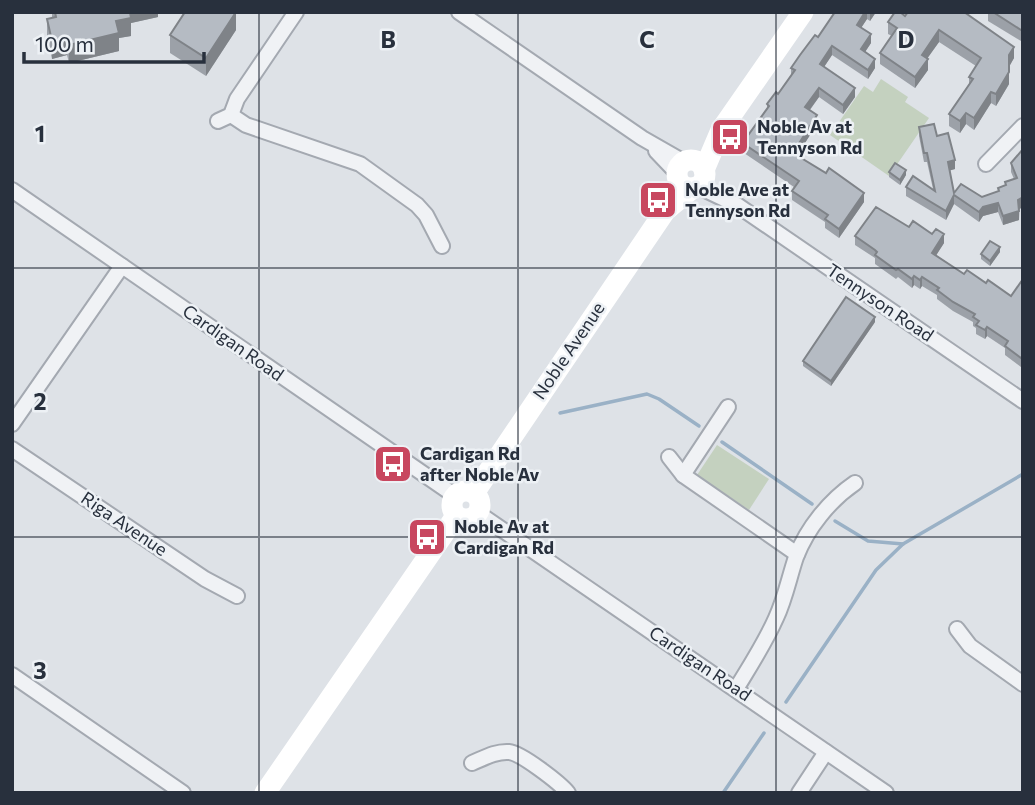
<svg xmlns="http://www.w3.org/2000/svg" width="1035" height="805" viewBox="0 0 1035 805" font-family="Commissioner,sans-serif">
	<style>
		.park { fill: #c4d1bf }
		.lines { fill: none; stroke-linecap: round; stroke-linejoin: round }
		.stream { stroke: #9ab1c6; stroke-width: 3.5 }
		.street-casing { stroke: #a4a9b1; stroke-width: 18 }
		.street { stroke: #f0f2f5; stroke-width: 14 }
		.secondary { stroke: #fff; stroke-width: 21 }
		.wall { fill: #9ca1a8 }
		.shaded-wall { fill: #7f8388 }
		.building { fill: #b5bbc3; stroke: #7f8388; stroke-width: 2 }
		.grid { fill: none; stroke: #28303d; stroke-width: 2; stroke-opacity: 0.55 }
		.labels { text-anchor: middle; stroke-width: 5; stroke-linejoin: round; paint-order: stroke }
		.poi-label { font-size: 18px; font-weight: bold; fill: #28303d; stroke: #edf1f5; text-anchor: start }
		.street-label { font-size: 18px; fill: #28303d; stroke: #edf1f5 }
		.grid-label { font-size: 23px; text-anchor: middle; font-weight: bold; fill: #28303d; stroke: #edf1f5; stroke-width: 5; stroke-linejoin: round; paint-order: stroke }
	</style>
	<rect width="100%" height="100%" fill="#dee2e7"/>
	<g class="park">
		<polygon points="881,79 908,97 905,102 929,118 889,176 830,135 864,86 873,92"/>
		<polygon points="717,445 769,479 749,510 697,475"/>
	</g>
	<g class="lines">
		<g class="stream">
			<polyline points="560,413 647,394 659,399 699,426"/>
			<polyline points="722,442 812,504"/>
			<polyline points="835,521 868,541 903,544"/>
			<polyline points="786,702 876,570 903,544 1023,474"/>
			<polyline points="723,793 764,733"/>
		</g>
		<defs>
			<g id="street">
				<polyline points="459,12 642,138 684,162"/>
				<polyline points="231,115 246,125 360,164 417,205 426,215 442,246"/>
				<polyline points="218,121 231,115 237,99 296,12"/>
				<polyline points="656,151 677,173"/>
				<polyline points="986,164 1023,126"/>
				<polyline points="697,186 737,205 1023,401"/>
				<polyline points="12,190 454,495"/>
				<polyline points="12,424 122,266"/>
				<polyline points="12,449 205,579 237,596"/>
				<polyline points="669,457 683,475 797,554"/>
				<polyline points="683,475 728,407"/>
				<polyline points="478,513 886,793"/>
				<polyline points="957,629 970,646 1023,684"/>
				<polyline points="12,675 183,793"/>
				<path d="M 736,689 C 750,666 765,643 776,618 C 785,599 789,578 796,557 C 807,528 830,500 855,483"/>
				<path d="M 472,763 C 484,758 496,751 509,752 C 521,753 560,783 568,793"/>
				<polyline points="799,793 826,752"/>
			</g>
		</defs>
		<use href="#street" class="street-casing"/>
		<use href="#street" class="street"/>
		<g class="secondary">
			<circle cx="691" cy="174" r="14"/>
			<polyline points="704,170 721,130 803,12"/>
			<circle cx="466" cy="505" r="14"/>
			<polyline points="474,493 665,211 693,188"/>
			<polyline points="265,793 456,516"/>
		</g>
	</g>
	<g class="wall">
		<polygon points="52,12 158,12 158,17 131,23 131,36 119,38 119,51 69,63 67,55 52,59 47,37 47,19 52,18"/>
		<polygon points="833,12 876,12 870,21 867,19 861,28 871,43 865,52 875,68 868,79 832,55 824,67 855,97 843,114 819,97 810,110 817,124 797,155 864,202 839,238 825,228 825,222 792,200 792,191 794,187 744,153 744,141 767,109 767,104 778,94 791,75 791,68 818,37 833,15"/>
		<polygon points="967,12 967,14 1014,58 1009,66 1009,84 996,106 991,103 974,130 966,124 960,133 949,126 949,114 969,84 969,77 976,66 939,42 927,58 928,70 915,88 880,64 880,53 892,36 888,34 888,22 905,16"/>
		<polygon points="988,12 1023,12 1023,39 1021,41 988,21"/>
		<polygon points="236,30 206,76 170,53 170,35"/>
		<polygon points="919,127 937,136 955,169 950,170 954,193 982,197 998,192 998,188 1005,186 1005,182 1014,179 1011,172 1011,163 1023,149 1019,220 1003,225 998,212 983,216 979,222 954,204 946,220 906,196 906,187 933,189 927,162 924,162 919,136"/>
		<polygon points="889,172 906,175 900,185 889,177"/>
		<polygon points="909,227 944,243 936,255 964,274 1011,296 1023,279 1023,364 1021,367 1005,355 1005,348 987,336 985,339 976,334 976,328 973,326 973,322 953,311 937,299 937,295 922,286 920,289 914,285 912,288 898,277 896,279 875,264 875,258 855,245 855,236"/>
		<polygon points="1000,252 990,266 981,259 981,254"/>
		<polygon points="875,322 831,386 803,366 803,361"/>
	</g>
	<g class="shaded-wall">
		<polygon points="128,12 158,12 158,17 131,23 131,36 119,38 119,51 69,63 69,45 116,21"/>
		<polygon points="236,12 236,30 206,76 206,58"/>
		<polygon points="865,12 867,12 867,19 857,34 857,25"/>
		<polygon points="870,12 876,12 870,21"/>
		<polygon points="1023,28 1023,39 1021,41 1021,30"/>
		<polygon points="939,30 939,42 922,66 922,55"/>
		<polygon points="871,34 871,43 861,58 861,49"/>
		<polygon points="67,37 67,55 52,59 52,41"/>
		<polygon points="832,46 832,55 820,73 820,64"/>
		<polygon points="1014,47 1014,58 1009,67 1009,55"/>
		<polygon points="875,59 875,68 868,79 868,70"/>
		<polygon points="928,59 928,70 915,88 915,77"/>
		<polygon points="1009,72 1009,84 996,106 996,94"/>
		<polygon points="819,88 819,97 805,116 805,107"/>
		<polygon points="855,88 855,97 843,114 843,105"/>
		<polygon points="991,92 991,103 974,130 974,118"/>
		<polygon points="966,113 966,124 960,133 960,121"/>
		<polygon points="817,115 817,124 793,162 793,153"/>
		<polygon points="955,160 955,169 948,171 948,162"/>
		<polygon points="906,170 906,175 900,185 900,180"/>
		<polygon points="864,193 864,202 839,238 839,229"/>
		<polygon points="954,195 954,204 946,220 946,211"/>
		<polygon points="1023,197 1023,207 1018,210 1018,200"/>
		<polygon points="998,203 998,212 983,216 979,222 979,212 983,207"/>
		<polygon points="1019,211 1019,220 1003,225 1003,216"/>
		<polygon points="944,234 944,243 932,262 932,253"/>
		<polygon points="1000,247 1000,252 990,266 990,261"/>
		<polygon points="914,276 914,285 912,288 912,279"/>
		<polygon points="922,277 922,286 920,289 920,280"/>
		<polygon points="875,317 875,322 831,386 831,381"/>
		<polygon points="987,327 987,336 985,339 985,330"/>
		<polygon points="1023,355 1023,364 1021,367 1021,358"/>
	</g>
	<g class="building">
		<polygon points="55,12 130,12 131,18 116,21 119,33 69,45 67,37 52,41 47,19 56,17"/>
		<polygon points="185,12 236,12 206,58 170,35"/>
		<polygon points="835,12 865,12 857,25 871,34 861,49 875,59 868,70 832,46 820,64 855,88 843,105 819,88 805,107 817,115 793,153 826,173 829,168 864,193 839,229 825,219 828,215 792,191 799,181 744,144 744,141 769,106 767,104 776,92 778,94 795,70 791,68 800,55 815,35 818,37"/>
		<polygon points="895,12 900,12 905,16 908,12 964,12 1014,47 1009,55 1009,72 996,94 991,92 974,118 966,113 960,121 949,114 973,79 969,77 981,58 939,30 922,55 928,59 915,77 880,53 897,28 888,22"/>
		<polygon points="993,12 1023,12 1023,28 1021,30"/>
		<polygon points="934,124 937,136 948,133 955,160 948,162 954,193 961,184 982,197 999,191 998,188 1006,185 1005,182 1017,178 1011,163 1023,149 1023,197 1018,200 1019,211 1003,216 998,203 983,207 979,212 954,195 946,211 906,187 913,176 935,191 927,153 924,153 919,127"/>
		<polygon points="895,163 906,170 900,180 889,172"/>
		<polygon points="876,207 909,227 913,221 932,234 936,229 944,234 932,253 964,274 967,270 986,283 988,280 1011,296 1023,279 1023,355 1021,358 1005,346 1008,341 987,327 985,330 976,325 979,321 973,317 975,314 953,302 937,290 939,288 922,277 920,280 914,276 912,279 898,269 896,270 875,255 877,252 875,250 855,236"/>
		<polygon points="990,241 1000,247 990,261 981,254"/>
		<polygon points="846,297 875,317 831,381 803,361"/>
	</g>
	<path class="grid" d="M 259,12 L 259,793M 518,12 L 518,793M 776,12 L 776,793M 12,268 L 1023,268M 12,537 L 1023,537"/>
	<defs>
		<symbol id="bus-square" viewBox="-11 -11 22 22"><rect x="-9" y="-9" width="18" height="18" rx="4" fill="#c8475f" stroke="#edf1f5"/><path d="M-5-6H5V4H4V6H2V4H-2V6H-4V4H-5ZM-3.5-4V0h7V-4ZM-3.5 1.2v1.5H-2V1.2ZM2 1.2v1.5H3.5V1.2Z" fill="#fff"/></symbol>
	</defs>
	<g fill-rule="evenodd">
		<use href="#bus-square" x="708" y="115" width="44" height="44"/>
		<use href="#bus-square" x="636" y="178" width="44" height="44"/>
		<use href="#bus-square" x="371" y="442" width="44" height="44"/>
		<use href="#bus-square" x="405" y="515" width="44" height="44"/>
	</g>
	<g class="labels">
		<g class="poi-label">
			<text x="757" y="133">Noble Av at<tspan x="757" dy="21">Tennyson Rd</tspan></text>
			<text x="685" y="196">Noble Ave at<tspan x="685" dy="21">Tennyson Rd</tspan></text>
			<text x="420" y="460">Cardigan Rd<tspan x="420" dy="21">after Noble Av</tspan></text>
			<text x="454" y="533">Noble Av at<tspan x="454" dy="21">Cardigan Rd</tspan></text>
		</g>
		<g class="street-label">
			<text transform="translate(880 303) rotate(34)" y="6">Tennyson Road</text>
			<text transform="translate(233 343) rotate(35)" y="6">Cardigan Road</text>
			<text transform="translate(569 351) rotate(-56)" y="6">Noble Avenue</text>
			<text transform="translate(124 524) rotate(34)" y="6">Riga Avenue</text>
			<text transform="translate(700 664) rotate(34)" y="6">Cardigan Road</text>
		</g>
	</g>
	<g class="grid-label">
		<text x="388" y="48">B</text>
		<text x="647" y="48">C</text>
		<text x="906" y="48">D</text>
		<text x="40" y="142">1</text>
		<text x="40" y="410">2</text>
		<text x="40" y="679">3</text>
	</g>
	<rect width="1035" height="805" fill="none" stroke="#28303d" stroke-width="28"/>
	<path d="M24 52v10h180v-10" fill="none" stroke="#28303d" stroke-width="3.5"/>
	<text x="35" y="52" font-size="21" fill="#28303d" stroke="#edf1f5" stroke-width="5" paint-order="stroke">100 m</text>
</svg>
